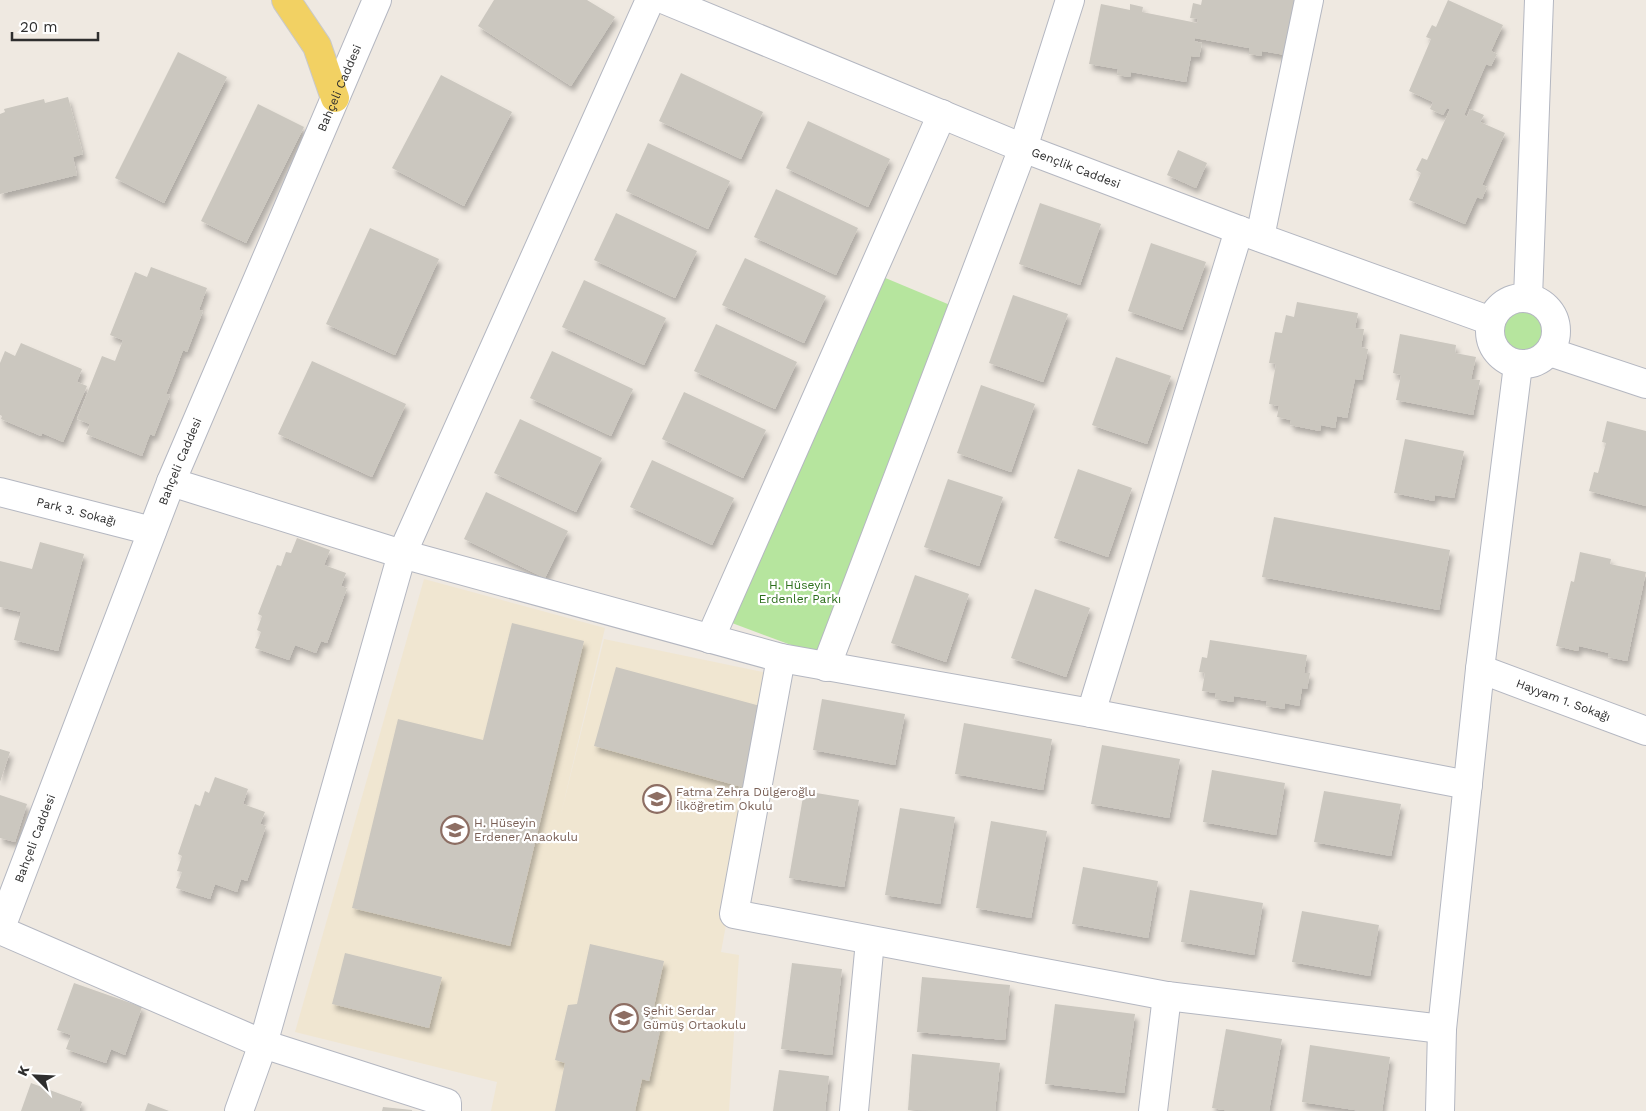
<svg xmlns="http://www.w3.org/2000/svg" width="1646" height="1111" viewBox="0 0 1646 1111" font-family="'Work Sans',sans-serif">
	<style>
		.education { fill: #f0e6d1 }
		.green { fill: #b6e59e }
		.building { fill: #cbc7bf; filter: url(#shadow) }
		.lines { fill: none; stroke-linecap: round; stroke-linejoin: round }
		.minor-casing { stroke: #b4b7c1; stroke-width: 30 }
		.major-casing { stroke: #c9c9c9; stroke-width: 30 }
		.minor { stroke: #fff; stroke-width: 28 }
		.major { stroke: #f2d163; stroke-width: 28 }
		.labels { text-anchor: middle; stroke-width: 4.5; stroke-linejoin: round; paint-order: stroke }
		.street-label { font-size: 12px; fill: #2e2e2e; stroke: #fff }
		.park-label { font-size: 12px; fill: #2c6e1b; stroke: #fff }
		.education-label { font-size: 12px; fill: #785e54; stroke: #fff; text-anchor: start }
	</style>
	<defs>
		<filter id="shadow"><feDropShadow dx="3" dy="5.5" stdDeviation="2.5" flood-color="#0004"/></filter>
	</defs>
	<rect width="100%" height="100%" fill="#efe9e1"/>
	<polygon class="education" points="424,579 605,628 560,818 604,639 772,674 721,952 739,955 729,1111 491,1111 497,1082 295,1032"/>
	<g class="green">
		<polygon points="883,277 962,310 829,659 732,623"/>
		<circle cx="1523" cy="331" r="19"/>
	</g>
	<g class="building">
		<polygon points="494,0 587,0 615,17 571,86 478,26"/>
		<polygon points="1202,0 1303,0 1291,56 1262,51 1262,56 1249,54 1249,48 1195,38 1194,41 1202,43 1199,57 1191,56 1186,82 1131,72 1130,77 1117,75 1118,69 1089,64 1101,4 1130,10 1130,4 1143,7 1142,12 1197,23 1198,19 1190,18 1193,3 1201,5"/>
		<polygon points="1448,0 1503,25 1491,51 1497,54 1491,66 1486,64 1464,115 1467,117 1470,109 1484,115 1480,122 1505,133 1482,185 1487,187 1482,199 1477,197 1465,224 1409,200 1421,173 1416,170 1422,158 1427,160 1450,109 1447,108 1443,115 1430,109 1433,102 1409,91 1431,39 1426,37 1432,25 1436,27"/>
		<polygon points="178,52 227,77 164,203 115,178"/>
		<polygon points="681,73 763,112 741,159 659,121"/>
		<polygon points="441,75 512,112 464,206 392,168"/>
		<polygon points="68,97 83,154 73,157 77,175 0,194 0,114 5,112 4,109 44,99 45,103"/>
		<polygon points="258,104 304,127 246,243 201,221"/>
		<polygon points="808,121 890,159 868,207 786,168"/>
		<polygon points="648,143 730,181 708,229 626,191"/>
		<polygon points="1178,150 1207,163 1196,188 1167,175"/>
		<polygon points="776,189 858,228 836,275 754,237"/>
		<polygon points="1040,203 1101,224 1080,285 1019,264"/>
		<polygon points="616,213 697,251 675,298 594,260"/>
		<polygon points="370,228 439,259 395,355 326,324"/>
		<polygon points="1151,243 1206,262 1182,330 1128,311"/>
		<polygon points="745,258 826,296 804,343 722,305"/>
		<polygon points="151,267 207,288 199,310 203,311 187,352 183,350 175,372 166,394 170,395 154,436 150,434 142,456 86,434 90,424 77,419 102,356 115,361 123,340 110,335 135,272 147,277"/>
		<polygon points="584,280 666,318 644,365 562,327"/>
		<polygon points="1013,295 1068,314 1043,382 989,363"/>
		<polygon points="1297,302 1358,313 1355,328 1364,329 1361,347 1368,349 1362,380 1355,379 1347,418 1337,416 1335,428 1321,425 1320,431 1290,425 1291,420 1277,417 1279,406 1269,404 1276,364 1269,363 1275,332 1282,333 1286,315 1294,317"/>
		<polygon points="716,324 797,362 775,409 694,371"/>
		<polygon points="1400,334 1456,345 1455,353 1476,357 1471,379 1480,380 1473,415 1396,400 1401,375 1393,373"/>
		<polygon points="21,343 82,369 77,382 87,386 63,442 42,433 41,436 1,419 2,416 0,415 0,363 5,351 15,356"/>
		<polygon points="552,351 633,389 611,436 530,398"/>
		<polygon points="1116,357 1171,376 1147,444 1092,425"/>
		<polygon points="312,361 406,404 372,477 278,434"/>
		<polygon points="981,385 1035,404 1011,472 957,453"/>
		<polygon points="684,392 766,430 743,478 662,439"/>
		<polygon points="520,419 602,458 576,512 494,473"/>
		<polygon points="1607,421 1646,431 1646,506 1589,491 1594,472 1598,473 1606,443 1602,442"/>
		<polygon points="1405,439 1464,451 1454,498 1435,495 1434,501 1394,493"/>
		<polygon points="652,460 734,498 712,545 630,507"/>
		<polygon points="1078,469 1132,488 1108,557 1054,538"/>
		<polygon points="948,479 1003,497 979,566 924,547"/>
		<polygon points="486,492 568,531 545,578 464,539"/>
		<polygon points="1274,517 1450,550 1439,610 1262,577"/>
		<polygon points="297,538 330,550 324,565 346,573 341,586 347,588 327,643 321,641 316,653 295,645 289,660 255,648 261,632 257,630 262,616 258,614 277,565 281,566 286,552 291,553"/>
		<polygon points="40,542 84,554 58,651 14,640 21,612 0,607 0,561 32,569"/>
		<polygon points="1580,552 1611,559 1610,564 1646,572 1627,661 1608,657 1609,653 1579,646 1578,651 1556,646 1571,581 1574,582"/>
		<polygon points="915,575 969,594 946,662 891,643"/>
		<polygon points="1035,589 1090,608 1066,677 1011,658"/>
		<polygon points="512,623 584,641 510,946 352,908 398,719 483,740"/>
		<polygon points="1210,640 1307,655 1304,673 1310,673 1307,689 1302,688 1299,706 1285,703 1285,709 1266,706 1267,701 1234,696 1233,702 1215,699 1216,693 1202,691 1205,673 1199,672 1202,657 1207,658"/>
		<polygon points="616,667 764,707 742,787 594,746"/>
		<polygon points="822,699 905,714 895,765 813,750"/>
		<polygon points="964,723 1052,739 1043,790 955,774"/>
		<polygon points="1102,745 1180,759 1169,818 1091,804"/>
		<polygon points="0,749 10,752 0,782"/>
		<polygon points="1212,770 1285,783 1276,835 1203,822"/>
		<polygon points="215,777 248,789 243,804 265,812 260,824 266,826 247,881 241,879 237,892 215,884 210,899 176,888 182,872 177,871 182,856 178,854 195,804 200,806 205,791 209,793"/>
		<polygon points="804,791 859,800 844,887 789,878"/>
		<polygon points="1324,791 1401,804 1391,856 1314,842"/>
		<polygon points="0,795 27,804 15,842 0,838"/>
		<polygon points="900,808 955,817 940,904 885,895"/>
		<polygon points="991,821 1047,831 1031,918 976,908"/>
		<polygon points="1083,867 1158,881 1148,938 1072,924"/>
		<polygon points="1190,890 1263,903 1254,955 1181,942"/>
		<polygon points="1302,911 1379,925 1370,976 1292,962"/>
		<polygon points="590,944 664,961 651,1020 662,1022 649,1081 642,1079 635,1111 555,1111 565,1063 555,1060 568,1005 577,1004"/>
		<polygon points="345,953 442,977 429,1028 332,1004"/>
		<polygon points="792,963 842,969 832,1055 781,1049"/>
		<polygon points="922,977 1010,985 1005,1040 917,1032"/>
		<polygon points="74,983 142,1007 125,1055 111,1049 106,1063 66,1049 71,1035 57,1030"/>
		<polygon points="1055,1004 1135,1014 1124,1093 1045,1084"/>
		<polygon points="1226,1029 1282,1039 1269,1111 1230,1111 1212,1108"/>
		<polygon points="1310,1045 1390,1057 1382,1111 1361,1111 1302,1102"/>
		<polygon points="912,1054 1000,1063 995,1111 908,1110"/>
		<polygon points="779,1070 829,1076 825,1111 773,1111"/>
		<polygon points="31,1083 82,1102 79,1111 21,1111"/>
		<polygon points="148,1103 169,1111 145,1111"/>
		<polygon points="383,1107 412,1110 412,1111 382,1111"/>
	</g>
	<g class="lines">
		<defs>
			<g id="minor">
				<path id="s1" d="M 665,0 L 1023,148 L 1239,230 L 1491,321"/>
				<polyline points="1260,237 1309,0"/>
				<circle cx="1523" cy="331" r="33"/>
				<polyline points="1528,298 1539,0"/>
				<polyline points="1550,352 1646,384"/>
				<polyline points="171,482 402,554 781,658 1091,713 1468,785"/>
				<path id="s2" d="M 0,492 L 152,531"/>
				<polyline points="710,639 942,114"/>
				<polyline points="781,658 734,914 1167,996 1442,1029"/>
				<polyline points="826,667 1023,148 1070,0"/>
				<path id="s3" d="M 1480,669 L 1646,731"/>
				<polyline points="1091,713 1239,230"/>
				<path id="s4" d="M 0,930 L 171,482 L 377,0"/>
				<polyline points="0,930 263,1044 447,1103 447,1111"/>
				<polyline points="239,1111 263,1044 402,554 650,0"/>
				<polyline points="854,1111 870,941"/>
				<polyline points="1153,1111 1167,996"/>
				<polyline points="1440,1111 1442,1029 1480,669 1518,365"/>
			</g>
			<polyline id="major" points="286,0 317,46 335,98"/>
		</defs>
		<use href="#minor" class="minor-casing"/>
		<use href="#major" class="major-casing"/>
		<use href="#minor" class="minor"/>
		<use href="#major" class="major"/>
	</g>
	<defs>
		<symbol id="school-ring" viewBox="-11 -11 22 22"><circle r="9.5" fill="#fff" stroke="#8d6e63" stroke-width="1.5"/><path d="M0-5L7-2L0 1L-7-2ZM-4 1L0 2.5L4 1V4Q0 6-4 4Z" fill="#8d6e63"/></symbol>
	</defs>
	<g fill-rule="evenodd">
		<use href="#school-ring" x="641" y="783" width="32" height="32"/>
		<use href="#school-ring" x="439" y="814" width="32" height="32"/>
		<use href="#school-ring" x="608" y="1002" width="32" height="32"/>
	</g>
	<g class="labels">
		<g class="street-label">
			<text dy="4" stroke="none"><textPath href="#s4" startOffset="908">Bahçeli Caddesi</textPath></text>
			<text dy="4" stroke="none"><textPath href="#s1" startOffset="444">Gençlik Caddesi</textPath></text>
			<text dy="4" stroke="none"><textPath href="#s4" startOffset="502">Bahçeli Caddesi</textPath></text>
			<text dy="4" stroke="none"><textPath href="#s2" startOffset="79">Park 3. Sokağı</textPath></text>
			<text dy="4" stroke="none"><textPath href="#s3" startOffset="89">Hayyam 1. Sokağı</textPath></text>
			<text dy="4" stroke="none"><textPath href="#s4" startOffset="98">Bahçeli Caddesi</textPath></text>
		</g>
		<g class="park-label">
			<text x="800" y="589">H. Hüseyin<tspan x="800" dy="14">Erdenler Parkı</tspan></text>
		</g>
		<g class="education-label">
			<text x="676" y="796">Fatma Zehra Dülgeroğlu<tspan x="676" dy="14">İlköğretim Okulu</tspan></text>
			<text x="474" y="827">H. Hüseyin<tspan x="474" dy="14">Erdener Anaokulu</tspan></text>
			<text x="643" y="1015">Şehit Serdar<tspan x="643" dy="14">Gümüş Ortaokulu</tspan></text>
		</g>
	</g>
	<g transform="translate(35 1076) rotate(294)" stroke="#ffffff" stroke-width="4" paint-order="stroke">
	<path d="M0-4L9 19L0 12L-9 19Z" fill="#2e2e2e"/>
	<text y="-8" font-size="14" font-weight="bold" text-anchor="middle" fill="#2e2e2e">K</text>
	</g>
	<path d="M12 32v8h86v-8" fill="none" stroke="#2e2e2e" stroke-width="2.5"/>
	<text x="20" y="32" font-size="15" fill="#2e2e2e" stroke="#ffffff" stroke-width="4" paint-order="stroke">20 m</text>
</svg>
